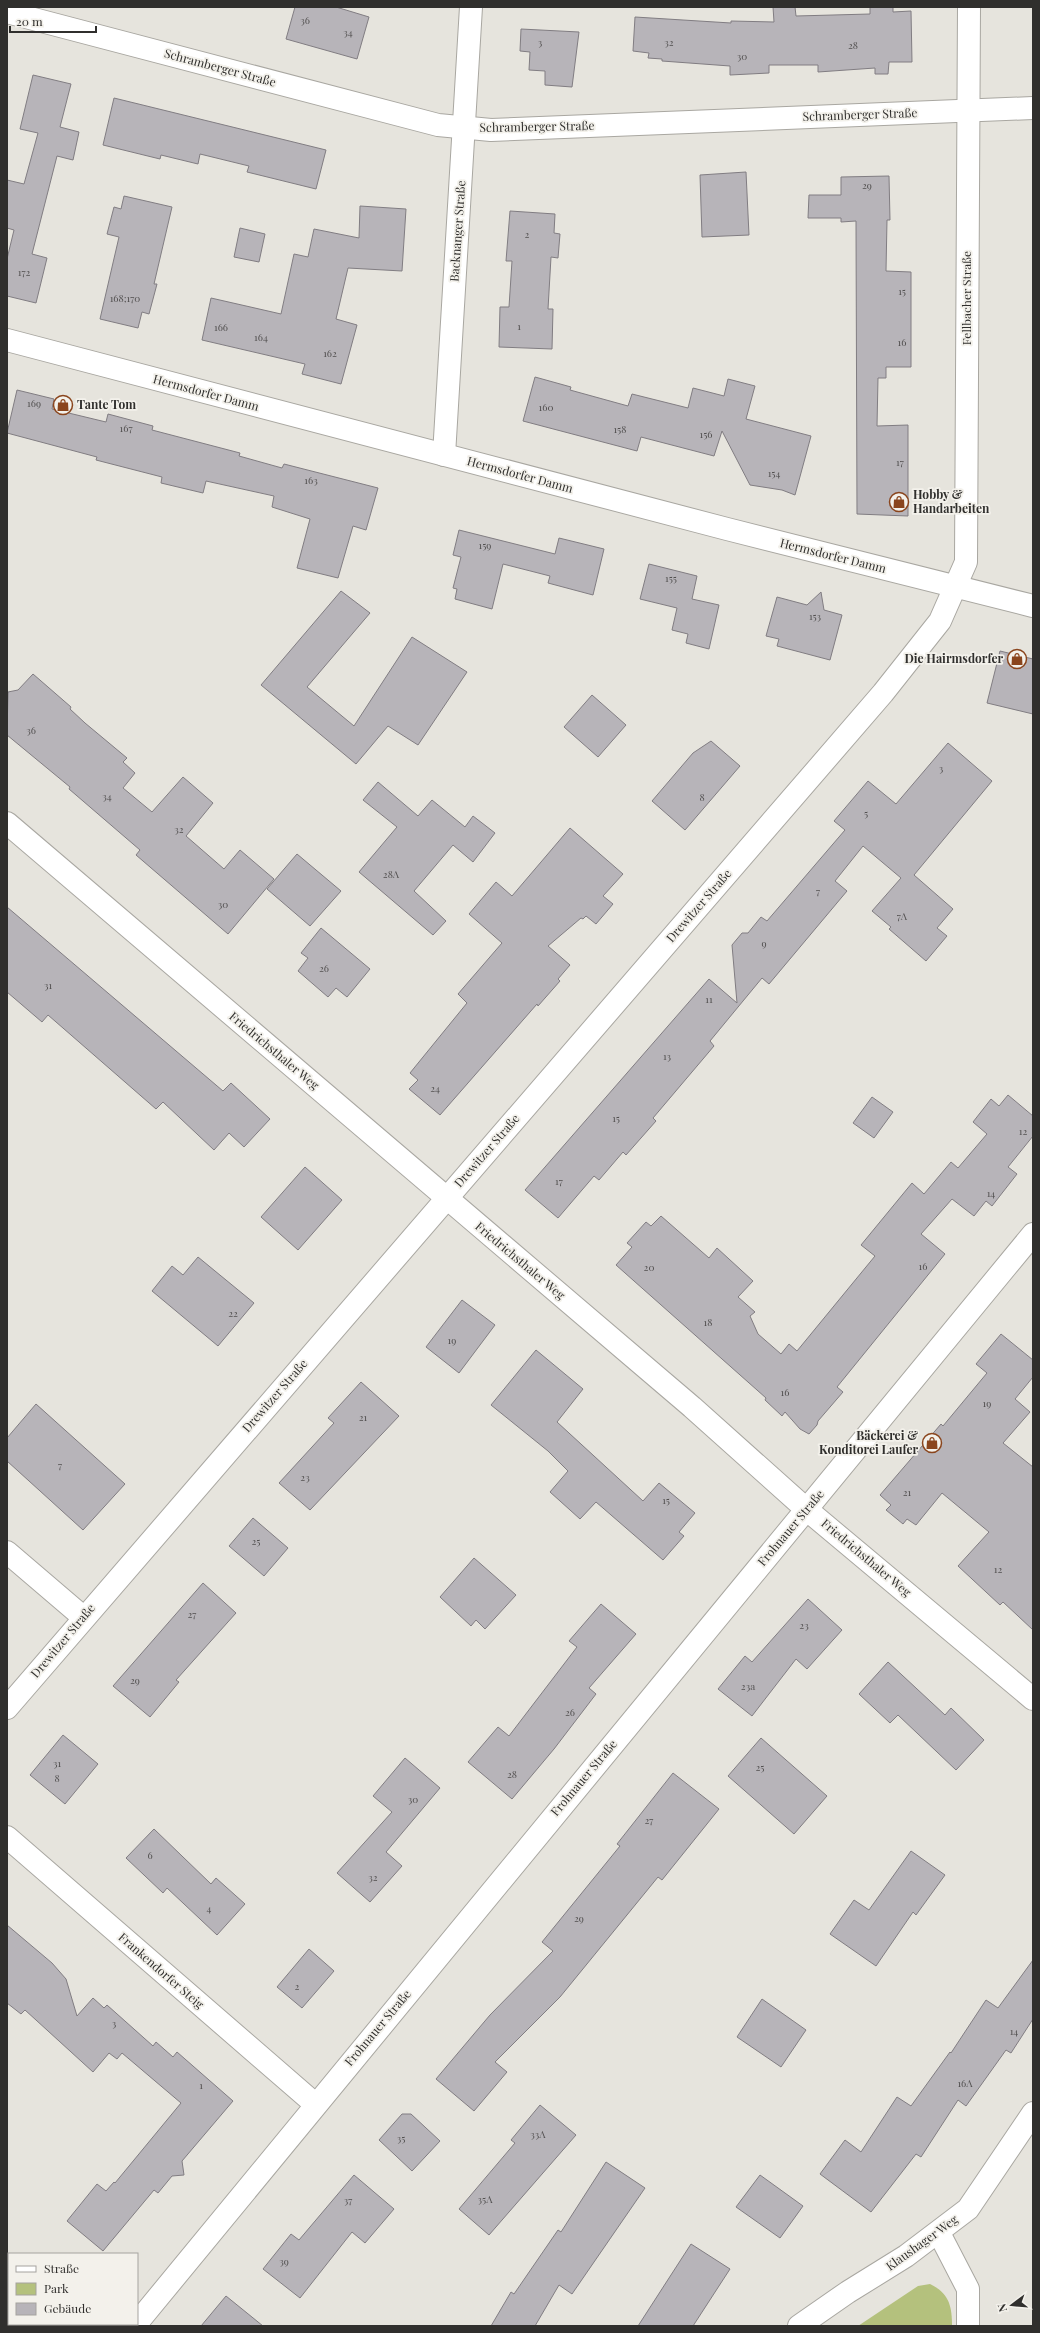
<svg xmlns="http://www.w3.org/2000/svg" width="1040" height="2333" viewBox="0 0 1040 2333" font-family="'Playfair Display',serif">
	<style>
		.green { fill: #b4c17d }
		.building { fill: #b7b4b9; stroke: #817d82 }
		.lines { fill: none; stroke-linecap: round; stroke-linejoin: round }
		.minor-casing { stroke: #a9a7a1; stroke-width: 24 }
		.secondary-casing { stroke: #a9a7a1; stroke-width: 24 }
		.minor { stroke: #fff; stroke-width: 22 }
		.secondary { stroke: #fff; stroke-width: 22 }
		.labels { text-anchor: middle; stroke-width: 3.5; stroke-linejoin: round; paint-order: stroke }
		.number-label { font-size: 10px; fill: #525050 }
		.street-label { font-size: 12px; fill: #302f2d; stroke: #f3f1eb }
		.poi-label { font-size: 12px; font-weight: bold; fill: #302f2d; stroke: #f3f1eb; text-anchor: start }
	</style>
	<rect width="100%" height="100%" fill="#e6e4dd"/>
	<path class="green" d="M 930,2284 C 949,2293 952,2306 952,2326 L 858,2326 L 918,2286 Z"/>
	<g class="building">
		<polygon points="295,7 336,7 369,17 357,59 286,39"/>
		<polygon points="773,7 795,7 796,16 870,14 870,7 893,7 893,12 911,11 912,62 889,62 888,74 875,74 875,68 818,72 818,65 769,65 769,73 730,75 730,66 662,61 662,59 648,58 649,53 633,51 635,17 731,23 731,21 774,22"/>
		<polygon points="521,29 579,32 572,87 545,85 545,71 529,70 530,52 520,51"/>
		<polygon points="33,75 71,84 60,127 79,132 73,160 57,156 32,254 47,258 36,303 7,296 7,259 14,230 7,228 7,180 24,184 38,133 20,129"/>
		<polygon points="114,98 326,150 316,189 247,172 249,166 200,154 198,164 161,155 160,159 103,145"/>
		<polygon points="746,172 749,235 702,237 700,175"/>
		<polygon points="889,176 890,220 887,220 886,271 911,272 911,367 886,367 886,378 878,378 877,426 908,425 908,516 857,514 856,221 841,222 841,218 808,218 809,195 841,195 841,177"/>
		<polygon points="124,196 172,207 154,284 157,284 149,314 142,312 138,328 100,319 119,237 107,234 114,207 121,209"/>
		<polygon points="360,206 406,209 402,271 348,268 336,319 357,325 341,384 302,374 305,364 202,340 211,298 281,314 294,254 308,257 314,229 359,238"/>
		<polygon points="510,211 555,214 554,233 560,234 558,258 551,257 548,309 553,309 552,349 499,347 500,307 509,307 512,261 506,261"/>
		<polygon points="240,228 265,234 259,262 234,257"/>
		<polygon points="535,377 571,387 570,390 628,406 632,394 688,408 693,388 724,396 728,379 755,386 746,419 811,436 795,495 782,490 750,485 722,431 714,456 641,437 637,451 523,421"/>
		<polygon points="17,390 54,399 52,409 106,422 108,414 153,426 152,430 240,453 239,456 282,468 284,464 378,488 366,530 353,526 338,578 297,568 310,519 272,507 274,496 206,481 203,493 161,483 162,477 96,460 97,457 7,433"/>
		<polygon points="459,530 555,554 559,538 604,549 593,595 548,583 550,576 503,564 492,609 455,599 457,589 453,588 461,557 453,555"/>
		<polygon points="649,564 697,576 692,599 719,605 709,649 686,643 688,634 672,630 677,608 640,599"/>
		<polygon points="341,591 370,613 307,687 354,726 412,637 467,672 418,745 388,726 356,764 261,685"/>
		<polygon points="821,592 824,610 842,615 830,660 777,646 779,639 766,636 777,597 807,605"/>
		<polygon points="1000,651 1033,659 1033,714 987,703"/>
		<polygon points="33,674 71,707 70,709 85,723 127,758 123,762 135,773 123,788 152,812 183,777 213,803 186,836 224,869 240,850 274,879 228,934 136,855 140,850 69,789 70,787 7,735 8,692 18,690"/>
		<polygon points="592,695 626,725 598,757 564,727"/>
		<polygon points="711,741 740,766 685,830 652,801 693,753"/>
		<polygon points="948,743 992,781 914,875 953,909 937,928 947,936 926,961 889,929 891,927 872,911 901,878 863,846 835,881 847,891 769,984 762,978 710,1041 714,1046 653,1118 656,1121 626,1155 623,1152 599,1180 594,1176 558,1218 525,1190 709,979 737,1003 732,945 742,933 748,933 761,917 767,921 845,830 834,821 868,781 896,804"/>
		<polygon points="378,782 418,816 432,800 465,827 473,816 495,833 473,862 453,845 414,891 446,921 433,935 359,872 397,827 363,800"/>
		<polygon points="570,828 623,874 603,896 613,904 596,924 586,916 583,919 581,918 548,946 570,965 558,979 560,981 538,1006 537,1004 440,1115 409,1089 418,1080 410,1073 467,1003 458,994 502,943 469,914 496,882 512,896"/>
		<polygon points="297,854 341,891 310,926 267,889"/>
		<polygon points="7,907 223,1091 231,1083 270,1119 244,1147 229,1133 214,1150 163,1102 156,1109 48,1015 42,1022 7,992"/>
		<polygon points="321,928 370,969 347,997 336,988 328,997 298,971 308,958 301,953"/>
		<polygon points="1008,1095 1033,1116 1033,1136 1008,1167 1017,1174 992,1206 986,1201 974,1216 952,1199 921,1234 945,1254 837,1387 843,1392 818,1421 817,1425 809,1434 800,1429 785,1412 782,1416 765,1400 766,1398 616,1265 632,1247 627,1243 646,1222 651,1226 661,1216 709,1258 717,1248 753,1281 738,1297 755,1312 750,1316 758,1334 781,1354 789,1344 797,1351 875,1256 861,1245 912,1183 924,1194 951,1162 958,1168 987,1134 973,1122 991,1099 999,1106"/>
		<polygon points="872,1097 893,1112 874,1138 853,1123"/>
		<polygon points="305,1167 342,1200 298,1250 261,1217"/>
		<polygon points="198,1257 254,1303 218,1346 152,1291 172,1266 183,1275"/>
		<polygon points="462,1300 495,1325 459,1373 426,1347"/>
		<polygon points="1001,1334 1033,1360 1033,1377 1015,1399 1030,1412 1003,1443 1033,1467 1033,1630 1003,1602 1000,1605 958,1566 989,1532 942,1493 916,1525 907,1519 903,1524 886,1510 891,1505 880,1495 941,1424 943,1426 987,1373 976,1364"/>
		<polygon points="536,1350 583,1389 557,1422 643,1501 659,1483 695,1513 679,1532 684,1536 663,1560 596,1502 580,1519 550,1492 568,1471 548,1451 491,1405"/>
		<polygon points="361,1382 399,1416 310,1510 279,1483 334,1423 328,1418"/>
		<polygon points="36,1404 125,1484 83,1530 7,1461 7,1438"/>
		<polygon points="253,1518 288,1548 264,1576 229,1546"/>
		<polygon points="474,1558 516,1595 485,1629 476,1620 471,1626 440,1597"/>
		<polygon points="203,1583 236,1613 176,1680 179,1682 150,1717 113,1686"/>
		<polygon points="808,1599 842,1630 807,1669 796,1659 752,1716 718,1689 745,1656 752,1662"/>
		<polygon points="601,1604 636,1634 589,1688 596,1694 554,1749 512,1799 468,1762 498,1727 509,1736 577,1647 569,1641"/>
		<polygon points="888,1662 945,1715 951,1708 984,1740 956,1770 898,1715 890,1723 859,1694"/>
		<polygon points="63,1735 98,1764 65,1804 30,1775"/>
		<polygon points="761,1738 827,1796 794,1834 728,1776"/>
		<polygon points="405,1758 440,1788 386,1852 402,1866 370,1902 337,1873 392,1812 373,1796"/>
		<polygon points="673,1773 719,1809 662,1880 658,1877 560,1997 495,2062 507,2072 474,2111 436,2079 490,2015 553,1951 542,1942 620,1846 617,1844"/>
		<polygon points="154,1829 211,1884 216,1878 245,1904 217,1935 167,1888 163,1893 126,1858"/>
		<polygon points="911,1851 945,1875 916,1915 913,1912 876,1966 830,1934 854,1900 869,1910"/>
		<polygon points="7,1925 52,1963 66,1979 77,2016 93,1998 104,2008 107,2005 153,2046 156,2042 173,2057 177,2052 233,2101 182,2161 184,2175 172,2176 158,2193 154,2190 103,2251 67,2221 97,2184 106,2191 114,2182 115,2183 181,2103 122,2053 117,2059 109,2053 93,2072 25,2010 21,2014 7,2003"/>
		<polygon points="309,1949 334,1971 302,2008 277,1987"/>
		<polygon points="1033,1960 1033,2019 1011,2053 1006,2050 966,2106 958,2100 921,2157 916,2154 871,2212 820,2174 845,2140 861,2152 897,2097 911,2106 950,2052 951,2053 986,2000 998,2008"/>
		<polygon points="762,1999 806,2030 781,2067 737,2037"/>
		<polygon points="540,2105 576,2135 489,2235 459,2209 515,2143 511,2140"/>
		<polygon points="402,2114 411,2114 440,2141 412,2171 379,2140"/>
		<polygon points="606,2162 645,2188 572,2294 559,2285 535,2326 491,2326 511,2292 514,2294 558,2230 561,2232"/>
		<polygon points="354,2175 394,2209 365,2243 352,2232 300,2298 263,2269 291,2234 299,2240"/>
		<polygon points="760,2175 803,2206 780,2238 736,2207"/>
		<polygon points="691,2244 730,2269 693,2326 638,2326"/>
		<polygon points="226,2296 263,2326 201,2326"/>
	</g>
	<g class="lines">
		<defs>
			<g id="minor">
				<polyline points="7,12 438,125 491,130 1033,108"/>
				<polyline points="444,455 471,7"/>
				<polyline points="7,823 692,1407 806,1509 1033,1699"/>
				<polyline points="7,1552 83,1617"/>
				<polyline points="7,1708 883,693 940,621 966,562 969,7"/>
				<polyline points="7,1837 315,2104"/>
				<polyline points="939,2233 968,2289 968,2326"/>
				<polyline points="137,2323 1033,1234"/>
				<polyline points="799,2326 848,2292 906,2256 968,2209 1033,2113"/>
			</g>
			<polyline id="secondary" points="7,340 727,529 1033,606"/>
		</defs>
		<use href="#minor" class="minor-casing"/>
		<use href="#secondary" class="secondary-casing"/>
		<use href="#minor" class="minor"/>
		<use href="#secondary" class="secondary"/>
	</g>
	<defs>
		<symbol id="shop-ring" viewBox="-11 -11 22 22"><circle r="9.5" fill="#f3f1eb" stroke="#8a451d" stroke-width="1.5"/><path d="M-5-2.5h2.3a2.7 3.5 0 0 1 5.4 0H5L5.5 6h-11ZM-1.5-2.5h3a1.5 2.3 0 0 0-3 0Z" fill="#8a451d"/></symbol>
	</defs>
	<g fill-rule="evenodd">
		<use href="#shop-ring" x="52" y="394" width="22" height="22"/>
		<use href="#shop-ring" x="888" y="491" width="22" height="22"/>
		<use href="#shop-ring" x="1006" y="648" width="22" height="22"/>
		<use href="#shop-ring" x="921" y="1432" width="22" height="22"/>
	</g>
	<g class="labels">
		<g class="number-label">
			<text x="305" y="24">36</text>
			<text x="348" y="36">34</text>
			<text x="540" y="46">3</text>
			<text x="669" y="46">32</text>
			<text x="853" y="49">28</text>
			<text x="742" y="60">30</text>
			<text x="867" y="189">29</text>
			<text x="527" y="238">2</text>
			<text x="24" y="276">172</text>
			<text x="902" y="295">15</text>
			<text x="125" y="302">168;170</text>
			<text x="519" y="330">1</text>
			<text x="221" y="331">166</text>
			<text x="261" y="341">164</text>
			<text x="902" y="346">16</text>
			<text x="330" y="357">162</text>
			<text x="34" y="407">169</text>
			<text x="546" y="411">160</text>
			<text x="126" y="432">167</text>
			<text x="620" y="433">158</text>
			<text x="706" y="438">156</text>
			<text x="900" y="466">17</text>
			<text x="774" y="477">154</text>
			<text x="311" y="484">163</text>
			<text x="485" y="549">159</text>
			<text x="671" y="582">155</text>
			<text x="815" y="620">153</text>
			<text x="31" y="734">36</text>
			<text x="941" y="772">3</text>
			<text x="107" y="800">34</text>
			<text x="702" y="801">8</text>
			<text x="866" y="817">5</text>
			<text x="179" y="833">32</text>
			<text x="391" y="878">28A</text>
			<text x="818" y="895">7</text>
			<text x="223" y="908">30</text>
			<text x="902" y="920">7A</text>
			<text x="764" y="947">9</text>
			<text x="324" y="972">26</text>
			<text x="48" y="989">31</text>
			<text x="709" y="1003">11</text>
			<text x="667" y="1060">13</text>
			<text x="435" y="1092">24</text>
			<text x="616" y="1122">15</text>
			<text x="1023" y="1135">12</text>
			<text x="559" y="1185">17</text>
			<text x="991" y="1197">14</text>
			<text x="923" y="1270">16</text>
			<text x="649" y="1271">20</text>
			<text x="233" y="1317">22</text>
			<text x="708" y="1326">18</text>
			<text x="452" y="1344">19</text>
			<text x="785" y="1396">16</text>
			<text x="987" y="1407">19</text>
			<text x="363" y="1421">21</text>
			<text x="60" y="1469">7</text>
			<text x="305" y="1481">23</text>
			<text x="907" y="1496">21</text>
			<text x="666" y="1504">15</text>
			<text x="256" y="1545">25</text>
			<text x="998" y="1573">12</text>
			<text x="192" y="1618">27</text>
			<text x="804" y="1629">23</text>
			<text x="135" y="1684">29</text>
			<text x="748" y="1690">23a</text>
			<text x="570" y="1716">26</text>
			<text x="57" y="1767">31</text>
			<text x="760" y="1771">25</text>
			<text x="512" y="1778">28</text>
			<text x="57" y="1782">8</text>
			<text x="413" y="1803">30</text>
			<text x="649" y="1824">27</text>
			<text x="150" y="1859">6</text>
			<text x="373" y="1881">32</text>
			<text x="209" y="1912">4</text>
			<text x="579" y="1922">29</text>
			<text x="297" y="1990">2</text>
			<text x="114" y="2027">3</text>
			<text x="1014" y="2035">14</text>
			<text x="965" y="2087">16A</text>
			<text x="201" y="2089">1</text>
			<text x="538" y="2138">33A</text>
			<text x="401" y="2142">35</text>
			<text x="485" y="2203">35A</text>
			<text x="348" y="2204">37</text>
			<text x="284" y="2265">39</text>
		</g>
		<g class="street-label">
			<text transform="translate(220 68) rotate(15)" y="4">Schramberger Straße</text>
			<text transform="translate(860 115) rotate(-2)" y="4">Schramberger Straße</text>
			<text transform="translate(537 127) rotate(-1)" y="4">Schramberger Straße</text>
			<text transform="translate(458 231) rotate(-86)" y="4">Backnanger Straße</text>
			<text transform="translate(967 298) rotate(-90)" y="4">Fellbacher Straße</text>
			<text transform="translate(206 393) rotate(15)" y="4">Hermsdorfer Damm</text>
			<text transform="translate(520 475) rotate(15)" y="4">Hermsdorfer Damm</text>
			<text transform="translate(833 556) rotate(14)" y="4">Hermsdorfer Damm</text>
			<text transform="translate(699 906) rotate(-49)" y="4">Drewitzer Straße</text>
			<text transform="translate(274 1051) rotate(40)" y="4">Friedrichsthaler Weg</text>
			<text transform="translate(487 1151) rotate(-49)" y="4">Drewitzer Straße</text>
			<text transform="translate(520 1261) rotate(40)" y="4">Friedrichsthaler Weg</text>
			<text transform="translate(275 1396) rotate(-49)" y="4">Drewitzer Straße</text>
			<text transform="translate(791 1528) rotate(-50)" y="4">Frohnauer Straße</text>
			<text transform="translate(866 1558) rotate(40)" y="4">Friedrichsthaler Weg</text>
			<text transform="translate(63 1641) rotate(-50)" y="4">Drewitzer Straße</text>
			<text transform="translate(584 1778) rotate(-50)" y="4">Frohnauer Straße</text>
			<text transform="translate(161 1971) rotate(41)" y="4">Frankendorfer Steig</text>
			<text transform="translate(378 2028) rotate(-50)" y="4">Frohnauer Straße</text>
			<text transform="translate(922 2243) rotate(-36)" y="4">Klaushager Weg</text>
		</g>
		<g class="poi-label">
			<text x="77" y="409">Tante Tom</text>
			<text x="913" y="499">Hobby &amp;<tspan x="913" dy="14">Handarbeiten</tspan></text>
			<text x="1003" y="663" text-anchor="end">Die Hairmsdorfer</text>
			<text x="918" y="1440" text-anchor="end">Bäckerei &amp;<tspan x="918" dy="14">Konditorei Laufer</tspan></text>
		</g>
	</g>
	<rect width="1040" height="2333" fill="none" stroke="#302f2d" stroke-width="16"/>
	<rect x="8" y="2253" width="130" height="72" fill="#f3f1eb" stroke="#a5a39f"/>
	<rect x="16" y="2266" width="20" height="6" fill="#ffffff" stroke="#a5a39f"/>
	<text x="44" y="2273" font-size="12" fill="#302f2d">Straße</text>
	<rect x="16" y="2283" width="20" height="12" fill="#b4c17d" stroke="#a5a39f"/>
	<text x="44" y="2293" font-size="12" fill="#302f2d">Park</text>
	<rect x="16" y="2303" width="20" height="12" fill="#b7b4b9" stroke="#a5a39f"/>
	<text x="44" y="2313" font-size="12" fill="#302f2d">Gebäude</text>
	<g transform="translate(1012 2305) rotate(254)" stroke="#f3f1eb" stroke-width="3" paint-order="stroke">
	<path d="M0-3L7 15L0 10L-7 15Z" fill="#302f2d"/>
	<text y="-6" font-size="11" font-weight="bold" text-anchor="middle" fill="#302f2d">N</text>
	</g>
	<path d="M10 26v6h86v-6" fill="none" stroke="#302f2d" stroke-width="2"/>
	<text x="16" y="26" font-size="12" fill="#302f2d" stroke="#f3f1eb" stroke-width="3" paint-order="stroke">20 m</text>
</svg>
